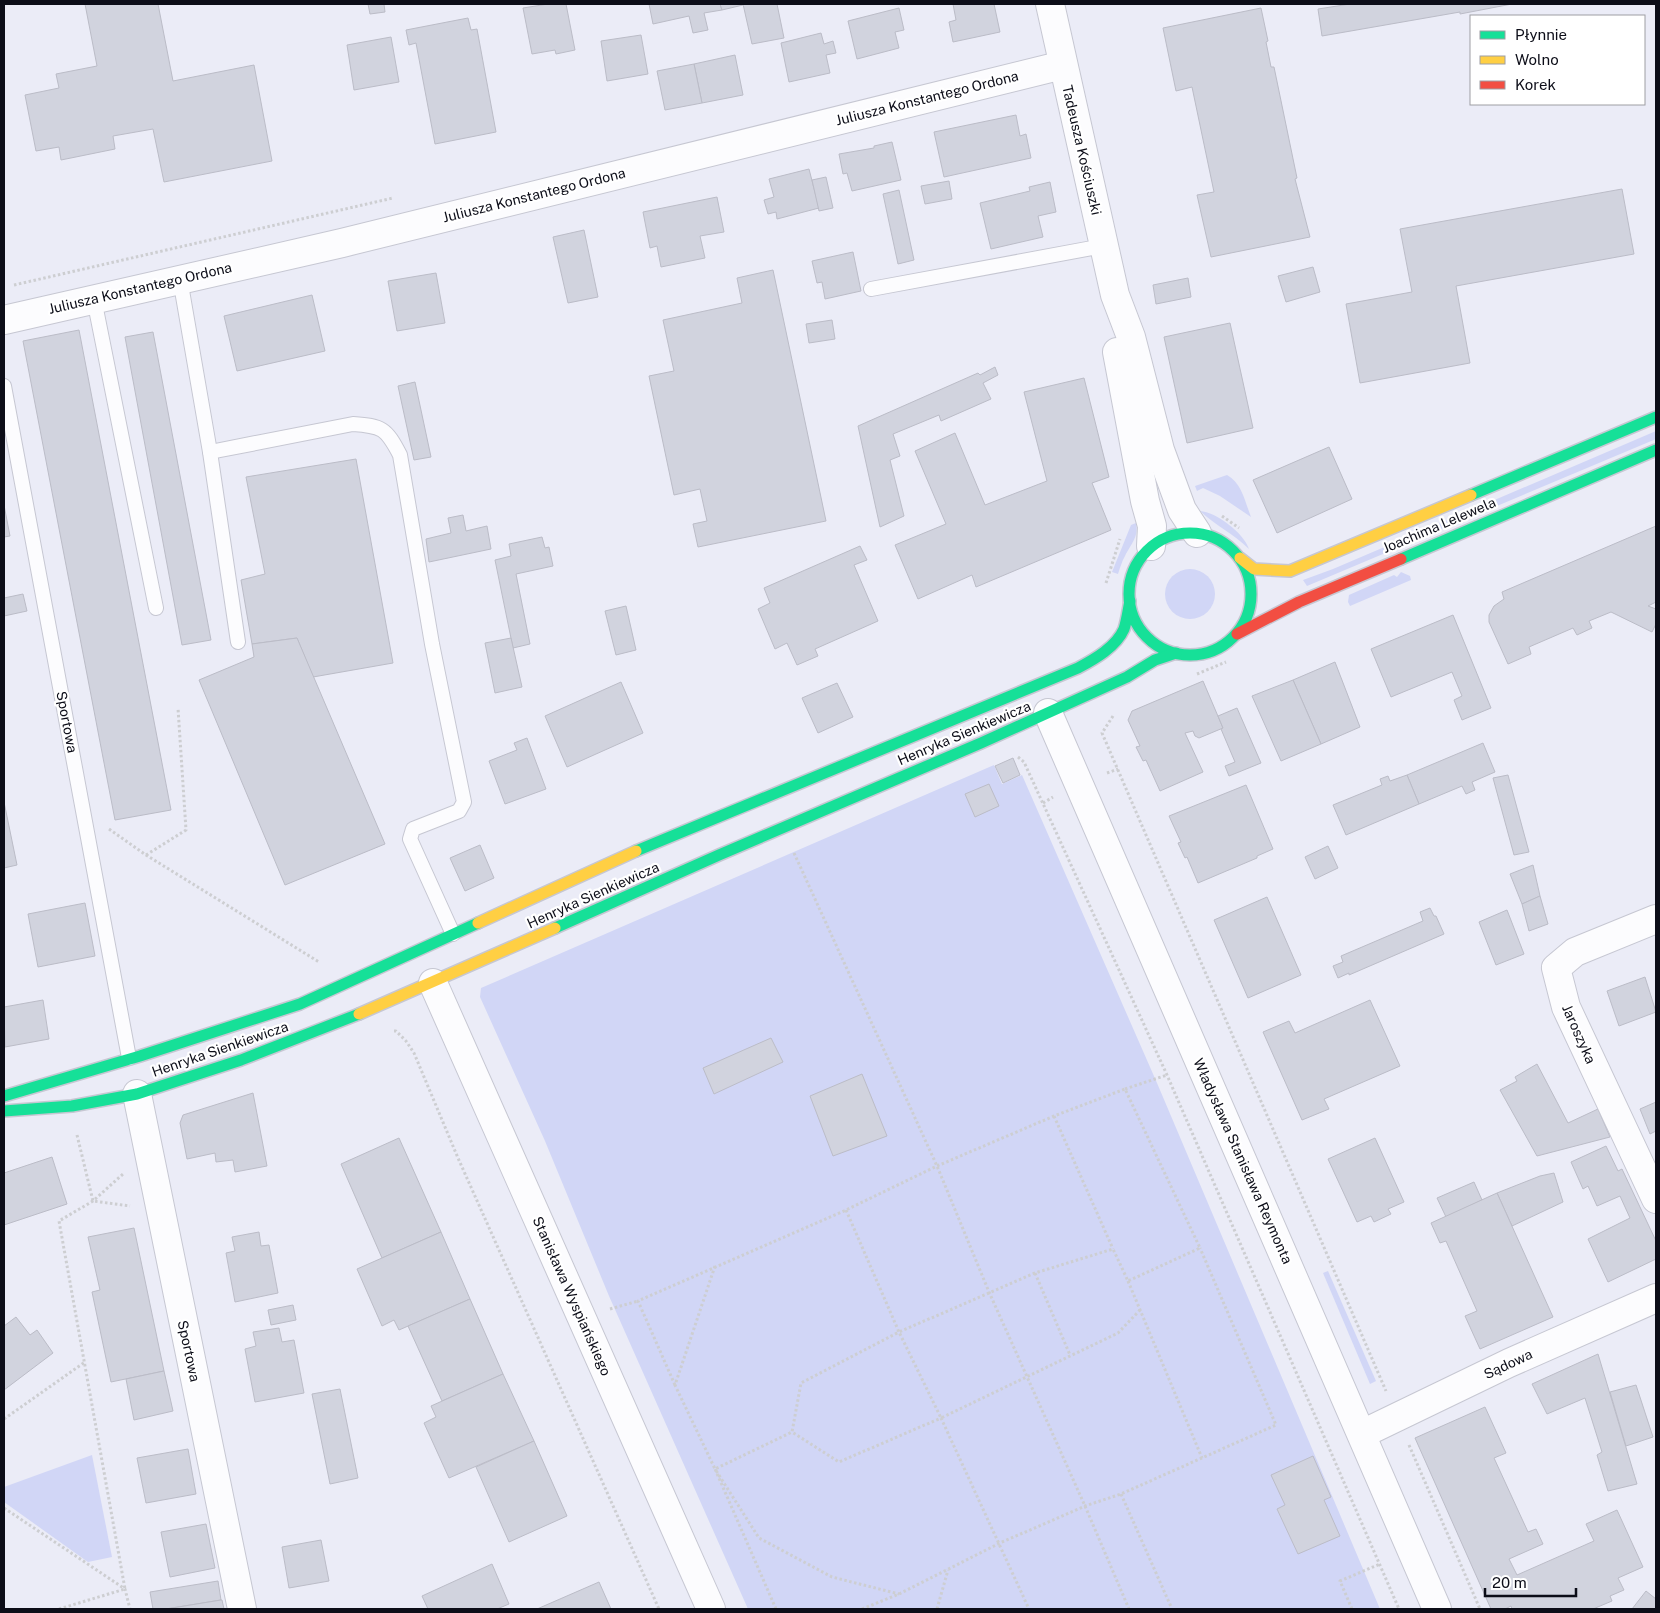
<svg xmlns="http://www.w3.org/2000/svg" width="1660" height="1613" viewBox="0 0 1660 1613" font-family="'Public Sans',sans-serif">
	<style>
		.green { fill: #d1d6f6 }
		.building { fill: #d1d3de; stroke: #bbbcc7 }
		.lines { fill: none; stroke-linecap: round; stroke-linejoin: round }
		.lane-casing { stroke: #c6c7d2; stroke-width: 16 }
		.street-casing { stroke: #c6c7d2; stroke-width: 30 }
		.fast-casing { stroke: #c6c7d2; stroke-width: 14 }
		.slow-casing { stroke: #c6c7d2; stroke-width: 14 }
		.jam-casing { stroke: #c6c7d2; stroke-width: 14 }
		.path { stroke: #cdced1; stroke-width: 3; stroke-dasharray: 2.5 2.5; stroke-linecap: butt }
		.lane { stroke: #fcfcfe; stroke-width: 14 }
		.street { stroke: #fcfcfe; stroke-width: 28 }
		.fast { stroke: #16e098; stroke-width: 11 }
		.slow { stroke: #ffcf43; stroke-width: 11 }
		.jam { stroke: #f24e42; stroke-width: 11 }
		.labels { text-anchor: middle; stroke-width: 4.5; stroke-linejoin: round; paint-order: stroke }
		.street-label { font-size: 14px; fill: #0c0d18; stroke: #fff }
	</style>
	<rect width="100%" height="100%" fill="#ebecf7"/>
	<g class="green">
		<polygon points="1656,431 1656,439 1307,586 1303,580 1333,569"/>
		<path d="M 1227,475 C 1242,483 1245,502 1251,517 L 1220,496 L 1203,488 L 1197,491 L 1195,486 Z"/>
		<path d="M 1200,511 C 1216,512 1244,533 1249,549 C 1233,533 1216,526 1200,511 Z"/>
		<path d="M 1136,523 C 1139,537 1131,544 1125,556 C 1122,561 1120,568 1118,574 L 1112,572 L 1131,525 Z"/>
		<circle cx="1190" cy="594" r="25"/>
		<polygon points="1401,572 1410,576 1411,580 1350,606 1348,602 1349,595 1394,575 1397,577"/>
		<polygon points="994,765 1002,784 1022,775 1157,1083 1380,1609 748,1609 609,1296 545,1141 480,997 481,988"/>
		<polygon points="1328,1271 1376,1381 1370,1384 1323,1273"/>
		<polygon points="92,1455 112,1557 88,1562 4,1502 4,1487"/>
	</g>
	<g class="building">
		<polygon points="85,4 158,4 173,81 254,65 272,161 164,182 153,129 113,136 115,149 61,160 59,147 36,151 25,95 59,88 56,74 97,66"/>
		<polygon points="368,4 384,4 385,12 370,14"/>
		<polygon points="548,4 566,4 575,50 556,54 555,50 532,54 523,8"/>
		<polygon points="649,4 720,4 722,10 704,13 708,30 693,33 689,16 653,24"/>
		<polygon points="720,4 743,4 743,5 722,10"/>
		<polygon points="743,4 777,4 784,38 752,44"/>
		<polygon points="953,4 994,4 1000,32 953,42 949,22 956,20"/>
		<polygon points="1350,4 1512,4 1460,14 1460,12 1322,36 1318,9"/>
		<polygon points="899,8 904,30 895,32 899,48 857,59 848,21"/>
		<polygon points="1261,8 1268,41 1266,42 1271,67 1274,67 1297,178 1295,179 1310,237 1211,257 1197,195 1214,192 1192,87 1176,91 1163,28"/>
		<polygon points="468,18 471,30 477,29 496,132 435,144 416,43 409,45 406,30"/>
		<polygon points="821,33 824,44 833,41 836,53 826,55 830,73 789,82 781,43"/>
		<polygon points="641,35 648,74 607,81 601,41"/>
		<polygon points="391,37 399,82 354,90 347,45"/>
		<polygon points="735,55 743,95 702,103 694,64"/>
		<polygon points="694,64 702,103 665,110 657,71"/>
		<polygon points="1016,115 1020,136 1026,134 1031,158 944,177 934,132"/>
		<polygon points="892,142 901,180 852,191 847,173 843,174 839,154 874,148 874,146"/>
		<polygon points="809,169 819,208 777,219 776,212 768,214 764,200 774,197 769,179"/>
		<polygon points="826,177 833,208 819,211 812,180"/>
		<polygon points="949,181 952,199 925,204 921,186"/>
		<polygon points="1050,182 1056,212 1038,216 1043,237 991,249 980,203 1030,191 1029,187"/>
		<polygon points="1622,189 1634,254 1456,286 1470,363 1360,383 1346,304 1412,292 1400,229"/>
		<polygon points="899,190 914,260 898,264 883,194"/>
		<polygon points="717,197 724,232 700,236 705,258 661,267 657,246 650,248 643,212"/>
		<polygon points="584,230 598,297 568,303 553,237"/>
		<polygon points="853,252 861,291 825,299 822,282 817,283 812,261"/>
		<polygon points="1313,267 1320,292 1286,302 1278,276"/>
		<polygon points="773,270 826,521 698,547 693,524 707,521 700,489 674,495 649,376 674,371 663,320 742,303 737,278"/>
		<polygon points="436,273 445,323 397,331 388,281"/>
		<polygon points="1188,278 1191,297 1156,304 1153,285"/>
		<polygon points="312,295 325,351 237,371 224,316"/>
		<polygon points="832,320 835,339 809,343 806,324"/>
		<polygon points="1230,323 1253,428 1187,443 1164,337"/>
		<polygon points="79,330 171,810 115,820 23,341"/>
		<polygon points="153,332 211,640 182,645 125,337"/>
		<polygon points="995,367 998,375 983,383 991,399 941,421 939,415 893,434 900,456 890,460 904,516 880,527 858,426 978,373 980,375"/>
		<polygon points="1084,378 1109,477 1092,483 1111,530 976,587 972,575 918,599 895,545 946,524 915,451 955,433 985,505 1047,481 1024,392"/>
		<polygon points="415,382 431,457 414,460 398,386"/>
		<polygon points="1329,447 1352,499 1277,533 1253,480"/>
		<polygon points="356,459 393,663 313,677 297,638 252,644 241,580 265,574 246,477"/>
		<polygon points="4,505 10,536 4,537"/>
		<polygon points="463,515 466,531 487,526 491,549 429,562 426,539 451,533 448,518"/>
		<polygon points="1656,526 1656,602 1648,606 1656,609 1656,624 1652,632 1611,612 1589,621 1592,628 1577,635 1573,628 1529,647 1531,654 1508,664 1489,622 1489,615 1494,606 1504,599 1502,592"/>
		<polygon points="542,537 545,548 549,547 553,566 516,574 530,644 513,648 495,560 511,556 509,544"/>
		<polygon points="860,546 867,560 854,565 878,621 815,649 818,656 797,665 787,643 775,649 758,609 770,603 764,588"/>
		<polygon points="23,594 27,611 4,616 4,598"/>
		<polygon points="626,606 636,650 616,655 605,611"/>
		<polygon points="1453,615 1491,708 1462,720 1454,700 1462,696 1452,672 1391,697 1371,649"/>
		<polygon points="297,638 385,844 285,885 199,680 254,657 252,644"/>
		<polygon points="511,638 522,687 495,693 485,643"/>
		<polygon points="1335,662 1360,727 1321,744 1293,680"/>
		<polygon points="1293,680 1321,744 1281,761 1252,696"/>
		<polygon points="1203,681 1223,728 1199,738 1195,736 1193,731 1185,733 1203,772 1160,791 1146,760 1143,761 1136,747 1140,746 1128,720 1132,711"/>
		<polygon points="621,682 643,733 567,767 545,716"/>
		<polygon points="837,683 853,717 818,733 802,698"/>
		<polygon points="1237,708 1261,763 1229,776 1225,766 1235,762 1221,729 1223,728 1218,716"/>
		<polygon points="527,738 546,789 505,804 489,761 517,750 514,743"/>
		<polygon points="1483,743 1495,772 1472,782 1475,790 1466,794 1462,786 1419,804 1407,775"/>
		<polygon points="1013,758 1020,775 1003,783 995,766"/>
		<polygon points="1407,775 1419,804 1346,835 1333,805 1382,785 1380,779 1388,776 1390,781"/>
		<polygon points="1508,775 1529,852 1514,855 1493,778"/>
		<polygon points="989,784 999,806 975,817 965,794"/>
		<polygon points="1246,785 1273,849 1257,856 1257,858 1198,883 1187,857 1185,858 1178,843 1181,842 1169,816"/>
		<polygon points="4,802 17,865 4,868"/>
		<polygon points="480,845 494,878 465,891 450,858"/>
		<polygon points="1328,846 1338,868 1315,879 1305,857"/>
		<polygon points="1533,865 1540,896 1522,904 1510,874"/>
		<polygon points="1540,896 1548,924 1529,931 1522,904"/>
		<polygon points="1267,897 1301,975 1248,998 1214,920"/>
		<polygon points="85,903 95,956 38,967 28,914"/>
		<polygon points="1430,908 1434,916 1436,916 1444,934 1349,975 1349,973 1338,978 1333,966 1343,962 1341,956 1423,921 1420,912"/>
		<polygon points="1507,910 1524,954 1496,965 1479,922"/>
		<polygon points="1645,977 1656,1012 1619,1026 1607,991"/>
		<polygon points="43,1000 49,1039 5,1047 4,1007"/>
		<polygon points="1370,1000 1400,1066 1324,1099 1329,1109 1302,1120 1263,1032 1289,1021 1295,1033"/>
		<polygon points="771,1038 783,1062 714,1094 703,1068"/>
		<polygon points="1537,1064 1568,1123 1598,1109 1610,1137 1537,1156 1500,1090 1517,1081 1515,1077"/>
		<polygon points="862,1074 887,1136 833,1156 810,1096"/>
		<polygon points="253,1093 267,1166 235,1172 233,1160 216,1162 215,1153 187,1159 180,1123 183,1115"/>
		<polygon points="1656,1102 1656,1131 1650,1134 1640,1109"/>
		<polygon points="399,1138 441,1232 382,1258 341,1164"/>
		<polygon points="1375,1138 1404,1202 1388,1209 1391,1214 1374,1222 1371,1216 1357,1222 1328,1159"/>
		<polygon points="1606,1146 1618,1171 1622,1169 1656,1241 1656,1259 1608,1282 1588,1239 1630,1218 1620,1196 1597,1206 1588,1186 1583,1189 1571,1162"/>
		<polygon points="52,1157 67,1204 4,1225 4,1173"/>
		<polygon points="1554,1173 1563,1202 1512,1226 1497,1193 1540,1176"/>
		<polygon points="1474,1182 1482,1200 1446,1217 1437,1198"/>
		<polygon points="1497,1193 1553,1317 1480,1349 1465,1316 1477,1311 1446,1241 1440,1243 1431,1223"/>
		<polygon points="134,1228 164,1371 111,1382 92,1292 100,1290 88,1237"/>
		<polygon points="259,1232 261,1246 269,1245 278,1293 235,1302 226,1253 235,1251 232,1237"/>
		<polygon points="441,1232 470,1299 399,1330 394,1320 382,1326 357,1269"/>
		<polygon points="470,1299 503,1374 442,1401 408,1326"/>
		<polygon points="293,1305 296,1320 271,1325 268,1310"/>
		<polygon points="16,1317 30,1335 37,1330 53,1353 4,1390 4,1326"/>
		<polygon points="279,1328 282,1342 294,1340 304,1393 255,1402 245,1349 256,1346 253,1332"/>
		<polygon points="1598,1354 1637,1484 1608,1491 1597,1455 1602,1452 1585,1398 1547,1414 1532,1384"/>
		<polygon points="164,1371 173,1411 134,1420 126,1379"/>
		<polygon points="503,1374 534,1441 449,1478 424,1423 436,1417 431,1406"/>
		<polygon points="1636,1385 1653,1437 1626,1446 1610,1392"/>
		<polygon points="340,1389 358,1478 330,1484 312,1394"/>
		<polygon points="1485,1407 1506,1453 1494,1458 1528,1532 1536,1529 1543,1544 1509,1559 1517,1575 1594,1541 1586,1524 1617,1510 1643,1567 1618,1578 1624,1590 1610,1596 1612,1601 1593,1609 1512,1609 1511,1606 1505,1609 1491,1609 1415,1438"/>
		<polygon points="534,1441 567,1516 509,1542 476,1467"/>
		<polygon points="188,1449 196,1494 146,1503 137,1458"/>
		<polygon points="1313,1456 1331,1497 1324,1500 1340,1536 1298,1554 1277,1509 1285,1505 1271,1475"/>
		<polygon points="206,1524 215,1568 170,1577 161,1532"/>
		<polygon points="321,1540 329,1581 289,1588 282,1547"/>
		<polygon points="492,1564 509,1604 497,1609 428,1609 422,1596"/>
		<polygon points="218,1581 221,1600 166,1609 153,1609 150,1592"/>
		<polygon points="599,1582 611,1609 537,1609"/>
		<polygon points="1646,1591 1656,1599 1656,1609 1632,1609"/>
		<polygon points="221,1600 222,1600 224,1609 166,1609"/>
	</g>
	<g class="lines">
		<defs>
			<g id="lane">
				<polyline points="180,279 210,452 238,642"/>
				<polyline points="871,289 1103,246"/>
				<polyline points="94,299 156,608"/>
				<polyline points="4,386 129,1058"/>
				<path d="M 210,452 L 353,424 C 382,426 386,428 400,455 L 432,644 L 464,802 L 459,811 L 413,829 L 410,839 L 453,934"/>
			</g>
			<g id="street">
				<polyline points="1050,4 1115,295 1131,337 1160,450 1182,510 1197,533"/>
				<polyline points="4,320 342,243 1063,65"/>
				<polyline points="1117,352 1145,501 1152,526 1151,546"/>
				<polyline points="1048,713 1437,1609"/>
				<polyline points="1656,919 1575,952 1556,968 1566,1007 1656,1199"/>
				<polyline points="433,983 711,1609"/>
				<polyline points="137,1094 242,1609"/>
				<polyline points="1362,1434 1509,1363 1656,1298"/>
			</g>
			<g id="fast">
				<polyline points="1471,495 1656,417"/>
				<circle cx="1190" cy="594" r="61"/>
				<polyline points="1401,559 1656,450"/>
				<path d="M 636,851 L 1078,668 C 1095,659 1116,647 1124,629 C 1127,620 1128,610 1130,601"/>
				<polyline points="555,928 719,855 981,743 1127,677 1155,660 1176,653"/>
				<polyline points="4,1096 140,1056 300,1004 478,923"/>
				<polyline points="4,1111 72,1106 137,1094 241,1060 359,1014"/>
			</g>
			<g id="slow">
				<polyline points="1240,558 1254,569 1290,571 1471,495"/>
				<polyline points="478,923 636,851"/>
				<polyline points="359,1014 555,928"/>
			</g>
			<polyline id="jam" points="1237,634 1299,602 1401,559"/>
		</defs>
		<use href="#lane" class="lane-casing"/>
		<use href="#street" class="street-casing"/>
		<use href="#fast" class="fast-casing"/>
		<use href="#slow" class="slow-casing"/>
		<use href="#jam" class="jam-casing"/>
		<g class="path">
			<polyline points="14,285 393,198"/>
			<polyline points="1222,516 1239,528"/>
			<polyline points="1106,583 1120,539"/>
			<polyline points="1197,674 1226,662"/>
			<polyline points="1113,716 1102,733 1386,1391"/>
			<polyline points="1018,757 1024,762 1167,1075 1399,1609"/>
			<polyline points="1107,773 1118,769"/>
			<polyline points="1043,803 1053,797"/>
			<polyline points="109,829 146,855 319,962"/>
			<polyline points="794,853 937,1166 989,1292 1085,1506 1129,1609"/>
			<polyline points="146,855 186,830 178,708"/>
			<polyline points="394,1031 396,1031 406,1041 414,1053 458,1158 659,1609"/>
			<polyline points="1125,1089 1167,1075"/>
			<polyline points="1054,1116 1113,1249"/>
			<polyline points="77,1135 93,1201 130,1206"/>
			<polyline points="846,1210 899,1332 801,1383 792,1432 839,1462 941,1418 1029,1609"/>
			<polyline points="715,1266 675,1385 715,1469 792,1432"/>
			<polyline points="1035,1273 1070,1355"/>
			<polyline points="1128,1281 1202,1458"/>
			<polyline points="610,1309 638,1301"/>
			<polyline points="675,1385 638,1301 846,1210 937,1166 1054,1116 1125,1089 1200,1248 1128,1281 1113,1249 1035,1273 899,1332 941,1418 1118,1333 1140,1310"/>
			<polyline points="4,1419 85,1362"/>
			<polyline points="1409,1445 1480,1609"/>
			<polyline points="1121,1494 1172,1609"/>
			<polyline points="4,1508 125,1589 130,1609"/>
			<polyline points="59,1609 125,1589 59,1221 93,1201 123,1174"/>
			<polyline points="776,1609 715,1469 759,1538 832,1577 899,1594"/>
			<polyline points="862,1609 899,1594 1000,1543 1085,1506 1121,1494 1276,1425 1200,1248"/>
			<polyline points="937,1609 948,1570"/>
			<polyline points="1352,1609 1340,1581 1380,1564"/>
		</g>
		<use href="#lane" class="lane"/>
		<use href="#street" class="street"/>
		<use href="#fast" class="fast"/>
		<use href="#slow" class="slow"/>
		<use href="#jam" class="jam"/>
	</g>
	<g class="labels">
		<g class="street-label">
			<text transform="translate(927 98) rotate(-14)" y="5">Juliusza Konstantego Ordona</text>
			<text transform="translate(1082 150) rotate(77)" y="5">Tadeusza Kościuszki</text>
			<text transform="translate(534 195) rotate(-14)" y="5">Juliusza Konstantego Ordona</text>
			<text transform="translate(140 288) rotate(-13)" y="5">Juliusza Konstantego Ordona</text>
			<text transform="translate(1439 525) rotate(-23)" y="5">Joachima Lelewela</text>
			<text transform="translate(67 722) rotate(79)" y="5">Sportowa</text>
			<text transform="translate(964 733) rotate(-23)" y="5">Henryka Sienkiewicza</text>
			<text transform="translate(593 895) rotate(-24)" y="5">Henryka Sienkiewicza</text>
			<text transform="translate(1579 1034) rotate(66)" y="5">Jaroszyka</text>
			<text transform="translate(220 1049) rotate(-19)" y="5">Henryka Sienkiewicza</text>
			<text transform="translate(1243 1161) rotate(66)" y="5">Władysława Stanisława Reymonta</text>
			<text transform="translate(572 1296) rotate(66)" y="5">Stanisława Wyspiańskiego</text>
			<text transform="translate(189 1351) rotate(78)" y="5">Sportowa</text>
			<text transform="translate(1508 1364) rotate(-25)" y="5">Sądowa</text>
		</g>
	</g>
	<rect width="1660" height="1613" fill="none" stroke="#0c0d18" stroke-width="10"/>
	<rect x="1470" y="15" width="175" height="90" fill="#ffffff" stroke="#9e9ea3"/>
	<rect x="1480" y="31" width="25" height="8" fill="#16e098" stroke="#9e9ea3"/>
	<text x="1515" y="40" font-size="15" fill="#0c0d18">Płynnie</text>
	<rect x="1480" y="56" width="25" height="8" fill="#ffcf43" stroke="#9e9ea3"/>
	<text x="1515" y="65" font-size="15" fill="#0c0d18">Wolno</text>
	<rect x="1480" y="81" width="25" height="8" fill="#f24e42" stroke="#9e9ea3"/>
	<text x="1515" y="90" font-size="15" fill="#0c0d18">Korek</text>
	<path d="M1485 1588v8h91v-8" fill="none" stroke="#0c0d18" stroke-width="2.5"/>
	<text x="1492" y="1588" font-size="15" fill="#0c0d18" stroke="#ffffff" stroke-width="4" paint-order="stroke">20 m</text>
</svg>
